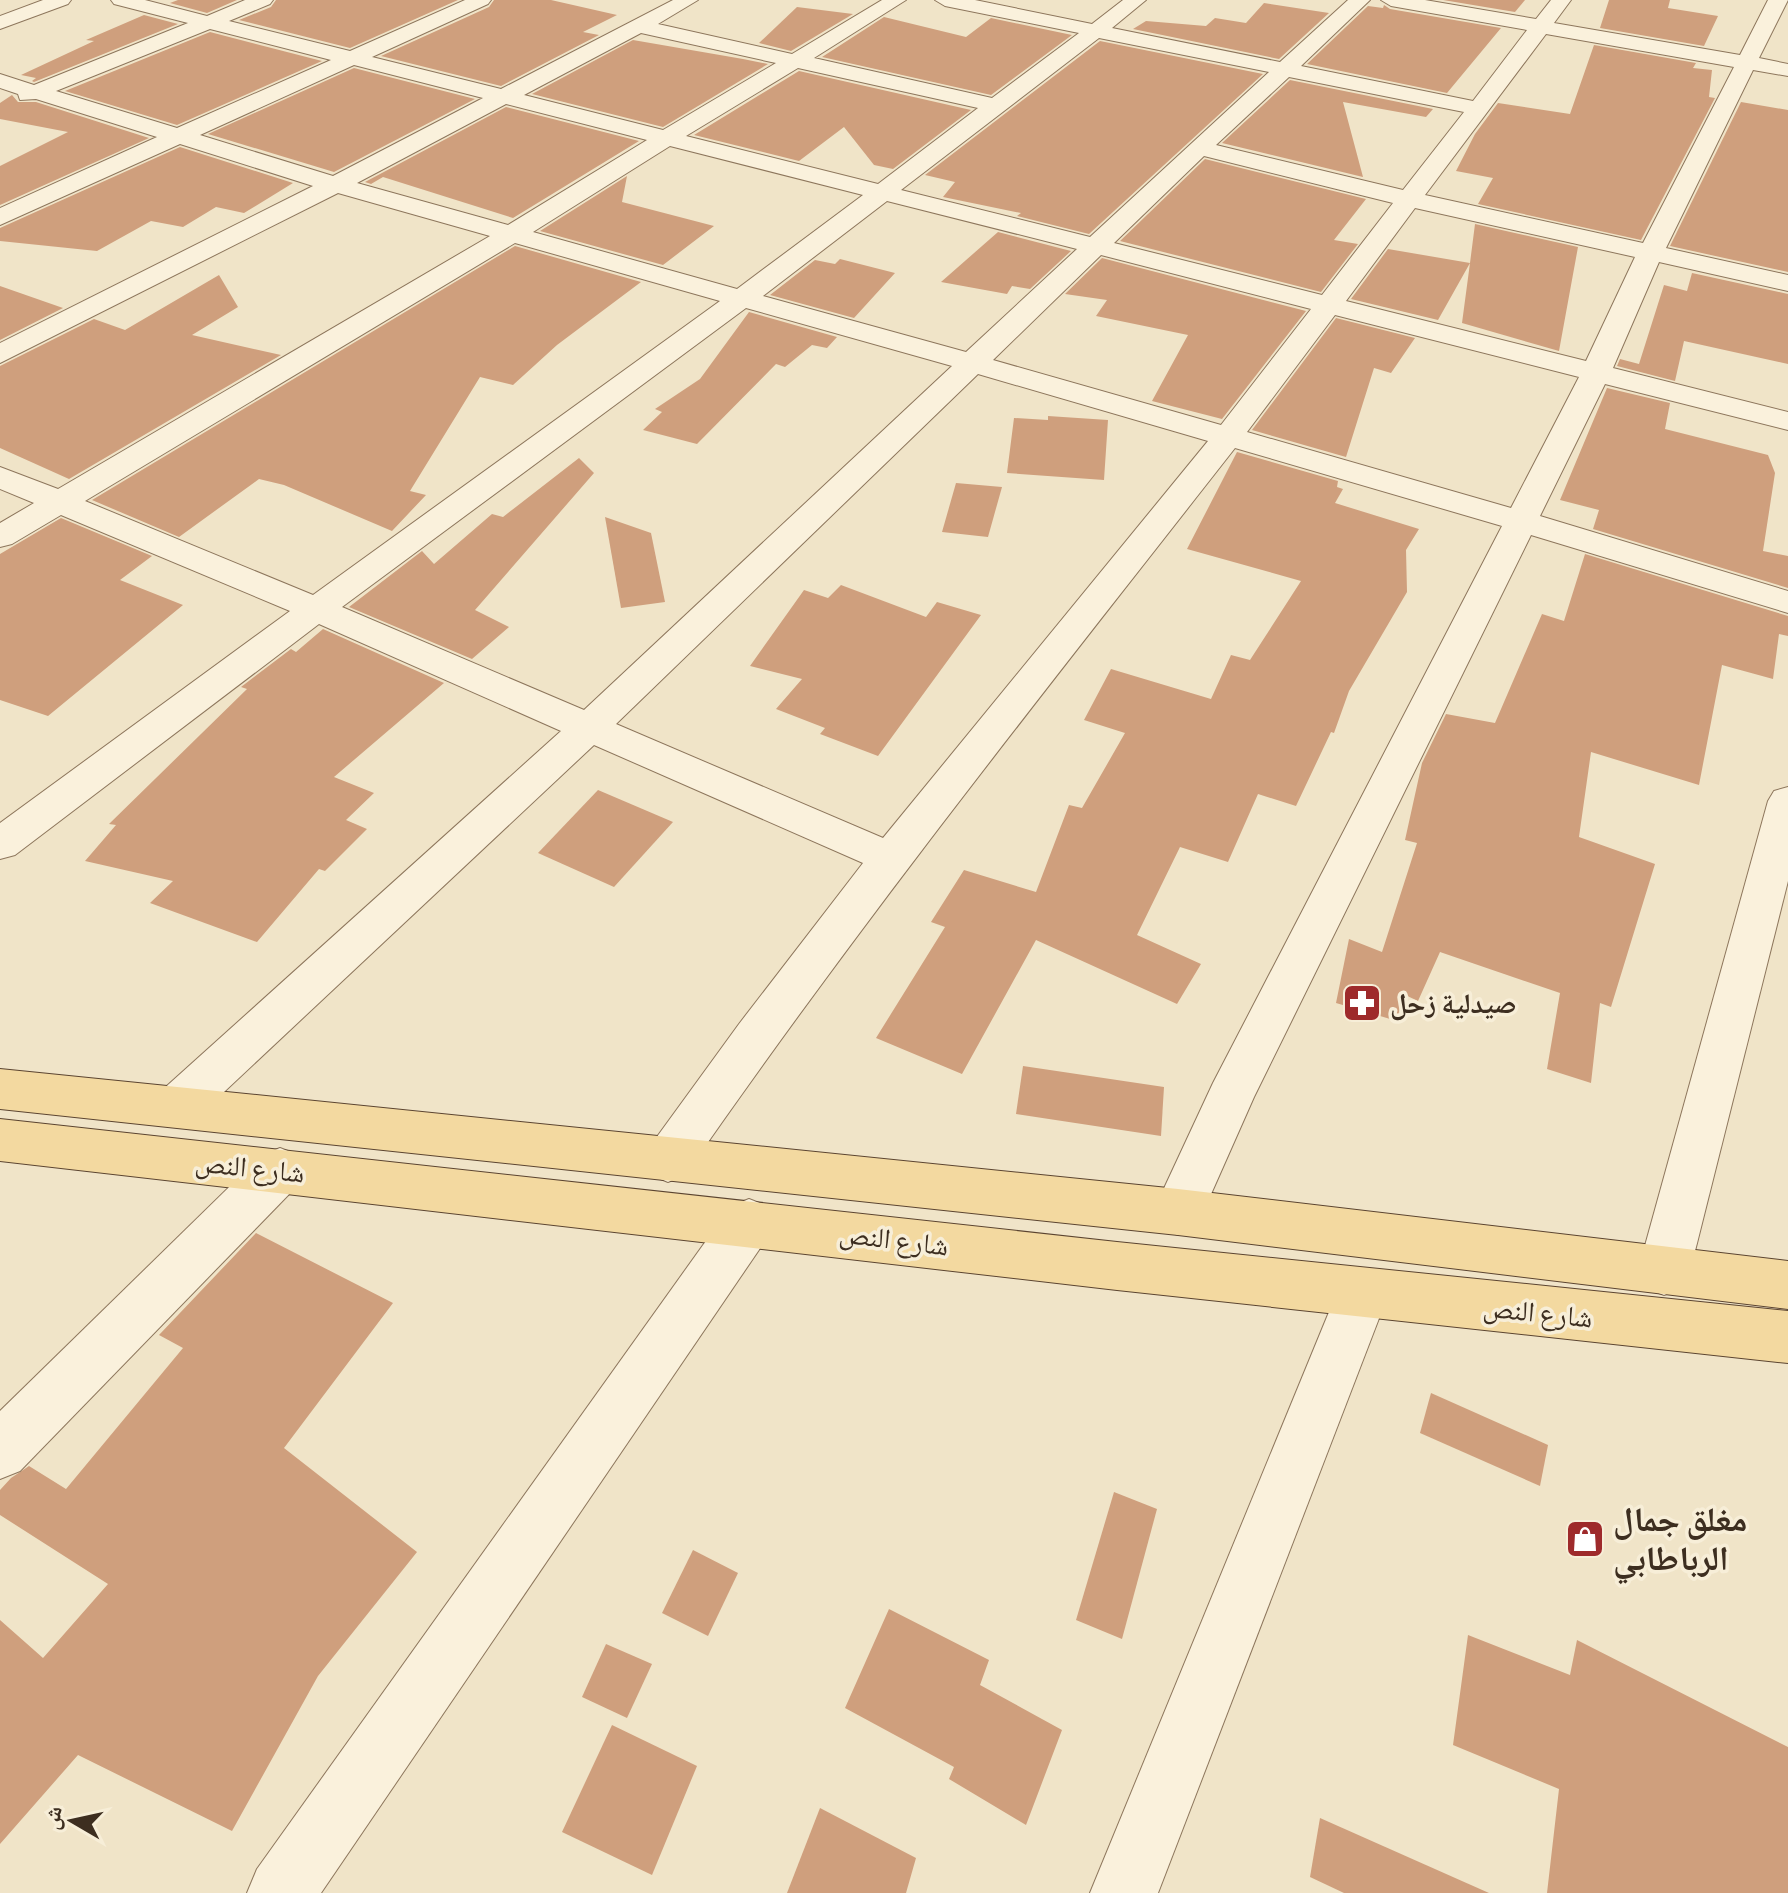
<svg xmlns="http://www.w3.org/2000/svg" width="1788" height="1893" viewBox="0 0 1788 1893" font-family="'Crimson Pro','Noto Naskh Arabic',serif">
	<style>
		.building { fill: #cf9f7d }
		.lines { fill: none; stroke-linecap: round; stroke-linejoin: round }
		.minor-casing { stroke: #8d765c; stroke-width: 2 }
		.major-casing { stroke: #5b4430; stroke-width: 2 }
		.minor { fill: #faf1dc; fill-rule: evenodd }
		.major { fill: #f3d9a0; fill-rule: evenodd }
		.labels { text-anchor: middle; stroke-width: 7; stroke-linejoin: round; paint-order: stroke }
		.poi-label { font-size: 28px; font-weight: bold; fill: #3d2e20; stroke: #f7eed8; text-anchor: start }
		.street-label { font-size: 28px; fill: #3d2e20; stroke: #f7eed8 }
		.near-poi-label { font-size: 34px; font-weight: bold; fill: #3d2e20; stroke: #f7eed8; text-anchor: start }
	</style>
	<rect width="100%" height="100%" fill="#f0e4c8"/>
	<g class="building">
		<polygon points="178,0 237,0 207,13 170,3"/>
		<polygon points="276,0 458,0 350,48 239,20 271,7"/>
		<polygon points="494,0 551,0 617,15 583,32 599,35 501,86 381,56 489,7"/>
		<polygon points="1443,0 1525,0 1515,12"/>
		<polygon points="1609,0 1670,0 1668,8 1718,16 1704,46 1600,28"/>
		<polygon points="1264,3 1329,13 1279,59 1133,29 1146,21 1206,26 1215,18 1246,23"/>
		<polygon points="1384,5 1390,9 1501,28 1447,93 1307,64 1368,6 1383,8"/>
		<polygon points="797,7 853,14 791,51 759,43"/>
		<polygon points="144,15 178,24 34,82 32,81 36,78 21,75 94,41 86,40"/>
		<polygon points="884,17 966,37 991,18 1072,35 991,95 822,57"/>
		<polygon points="210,32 322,61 177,125 65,91"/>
		<polygon points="633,40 743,59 768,64 663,127 532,94"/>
		<polygon points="1100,41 1263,74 1089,234 1017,216 1021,213 943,197 955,182 925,175"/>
		<polygon points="1594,45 1696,63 1693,68 1712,70 1709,97 1715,98 1641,240 1478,204 1493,178 1456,171 1475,134 1498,103 1570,114"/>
		<polygon points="354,68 475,99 334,172 208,134"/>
		<polygon points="799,71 971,110 893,169 874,165 844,127 799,161 694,135"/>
		<polygon points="1290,80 1433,109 1426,117 1343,102 1363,177 1222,143"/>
		<polygon points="12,95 18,102 36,102 149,138 0,205 0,166 68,132 0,119 0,103"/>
		<polygon points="1741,102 1788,110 1788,272 1670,246"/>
		<polygon points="506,107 639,141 513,218 383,177 371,184 365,182"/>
		<polygon points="180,147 293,183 244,213 216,207 183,227 151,221 97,251 0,241 0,228"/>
		<polygon points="1205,159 1366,199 1334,240 1358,244 1321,292 1120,241"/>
		<polygon points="627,176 622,202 714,226 663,265 540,231"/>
		<polygon points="1475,224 1578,247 1559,351 1462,323 1470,263 1438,320 1351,299 1388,249 1470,263"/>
		<polygon points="998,232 1071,251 1030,289 1012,286 1007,294 941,282"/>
		<polygon points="515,246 641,282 557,345 513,385 480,377 410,491 426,495 392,531 284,485 259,479 179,537 92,500"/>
		<polygon points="1102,258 1306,311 1222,419 1152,401 1188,335 1096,316 1107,300 1065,294"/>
		<polygon points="840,259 895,273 854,318 770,295 815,260 835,264"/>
		<polygon points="1692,273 1788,294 1788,364 1684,341 1675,381 1617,366 1620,359 1639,364 1664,285 1687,291"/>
		<polygon points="219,275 238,307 192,335 281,355 69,479 0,448 0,366 94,319 125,330"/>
		<polygon points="0,286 63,308 0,340"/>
		<polygon points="749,312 837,337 827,348 812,345 785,367 776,364 697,444 643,430 662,412 655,409 700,379"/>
		<polygon points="1336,318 1415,338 1391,373 1374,368 1346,457 1252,430"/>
		<polygon points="1607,388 1670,403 1665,429 1768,455 1775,473 1763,551 1788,556 1788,588 1593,529 1599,510 1560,500"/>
		<polygon points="1048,416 1108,420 1104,480 1007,473 1014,418 1048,420"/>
		<polygon points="1237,452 1338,481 1337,487 1343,489 1335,503 1419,529 1406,550 1407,592 1349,691 1334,733 1331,732 1296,806 1258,794 1228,862 1180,847 1137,935 1201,964 1177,1004 1036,940 962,1074 876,1038 945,927 931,922 964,870 1036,892 1069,805 1082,808 1125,733 1084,720 1111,669 1211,699 1231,655 1250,660 1301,581 1187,549"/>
		<polygon points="579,458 594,473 475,610 509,627 472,659 349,607 422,551 434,564 492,514 503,517"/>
		<polygon points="956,483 1002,487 988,537 942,532"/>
		<polygon points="605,517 651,533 665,602 621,608"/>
		<polygon points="61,518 152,556 120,580 183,605 48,716 0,700 0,554"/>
		<polygon points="1585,554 1788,616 1788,636 1779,634 1773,679 1722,665 1699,785 1591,752 1579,837 1655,864 1611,1007 1600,1003 1591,1083 1547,1069 1560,993 1440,952 1418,1001 1403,994 1397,1021 1336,1003 1349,939 1382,952 1417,843 1405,840 1422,763 1446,714 1495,723 1542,614 1564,621"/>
		<polygon points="841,585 926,617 937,602 981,615 878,756 820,734 825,728 776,709 802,679 750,666 804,590 828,598"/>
		<polygon points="323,629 444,683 334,777 374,793 346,820 367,829 325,871 319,869 257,942 150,903 173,881 85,861 116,825 109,824 247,689 241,687 291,649 296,652"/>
		<polygon points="598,790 673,822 614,887 538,853"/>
		<polygon points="1023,1066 1164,1087 1161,1136 1016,1114"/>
		<polygon points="256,1233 393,1303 284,1448 417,1552 318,1676 232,1831 78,1755 0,1844 0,1620 43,1658 108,1584 0,1515 0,1490 11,1478 29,1466 66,1489 183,1348 159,1335"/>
		<polygon points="1431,1393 1548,1445 1540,1486 1420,1433"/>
		<polygon points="1114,1492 1157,1509 1122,1639 1076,1620"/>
		<polygon points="693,1550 738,1573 708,1636 662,1613"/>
		<polygon points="889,1609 989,1660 980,1685 1062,1730 1026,1825 949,1779 954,1767 845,1708"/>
		<polygon points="1468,1635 1570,1675 1577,1640 1788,1747 1788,1893 1547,1893 1559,1789 1453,1745"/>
		<polygon points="606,1644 652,1664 627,1718 582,1697"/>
		<polygon points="612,1725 697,1766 652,1875 562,1832"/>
		<polygon points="820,1808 916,1858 906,1893 787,1893"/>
		<polygon points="1320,1818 1489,1893 1344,1893 1310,1877"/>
	</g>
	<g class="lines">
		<defs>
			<g id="minor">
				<polygon points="43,0 71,0 68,4 0,29 0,16"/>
				<path d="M 111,0 L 145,0 L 207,16 L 245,0 L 273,0 L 270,4 L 229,21 L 350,51 L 465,0 L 491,0 L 488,4 L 372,57 L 501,89 L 673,0 L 698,0 L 658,24 L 792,54 L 882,0 L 906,0 L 814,58 L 992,98 L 1079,33 L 945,6 L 935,0 L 975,0 L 1092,24 L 1123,0 L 1146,0 L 1112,28 L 1280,62 L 1348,0 L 1370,0 L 1301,66 L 1473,101 L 1527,30 L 1391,6 L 1381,0 L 1425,0 L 1536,19 L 1551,0 L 1571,0 L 1554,23 L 1740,55 L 1768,0 L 1788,0 L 1759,58 L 1788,64 L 1788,76 L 1753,70 L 1666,248 L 1788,275 L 1788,291 L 1659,262 L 1613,368 L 1788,412 L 1788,430 L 1605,384 L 1540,516 L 1788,591 L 1788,613 L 1531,535 L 1254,1097 L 1196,1228 L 1178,1235 L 1160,1228 L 1153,1212 L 1213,1083 L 1502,526 L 1235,448 C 1047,688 858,925 685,1175 L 668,1182 L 651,1175 L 643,1160 L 651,1145 L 739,1024 L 863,863 L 594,745 L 193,1121 L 176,1127 L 159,1121 L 152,1107 L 159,1093 L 561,731 L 319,624 L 15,855 L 0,859 L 0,823 L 290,611 L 61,515 L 12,544 L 0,547 L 0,523 L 34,503 L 0,489 L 0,467 L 58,489 L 490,236 L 338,193 L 0,363 L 0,343 L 313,186 L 180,144 L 0,225 L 0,208 L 157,137 L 36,99 L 20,100 L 18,94 L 0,88 L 0,74 L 34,85 L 188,23 L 114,4 ZM 210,29 L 331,60 L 177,128 L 56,91 ZM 641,33 L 776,63 L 663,130 L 524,95 ZM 1546,34 L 1734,67 L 1643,243 L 1425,195 ZM 1099,38 L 1269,72 L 1090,237 L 901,190 ZM 354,65 L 483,98 L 333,176 L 200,135 ZM 798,68 L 978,108 L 878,184 L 686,136 ZM 1289,77 L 1464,112 L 1403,190 L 1216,145 ZM 506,104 L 647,140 L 508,225 L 357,183 ZM 670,146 L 863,195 L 737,289 L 533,232 ZM 1204,156 L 1393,203 L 1322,295 L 1114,243 ZM 887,201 L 1077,249 L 966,352 L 763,296 ZM 1415,208 L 1635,257 L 1586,361 L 1346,301 ZM 515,243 L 720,301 L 313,595 L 85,501 ZM 1101,255 L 1311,309 L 1221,425 L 993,360 ZM 746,308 L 952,366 L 584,710 L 342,607 ZM 1335,315 L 1579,377 L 1511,508 L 1247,432 ZM 978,374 L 1208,441 L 883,838 L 616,724 Z"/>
				<polygon points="1788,787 1788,881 1690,1271 1682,1288 1664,1295 1646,1288 1638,1271 1768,801 1774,791"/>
				<polygon points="280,1148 298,1155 305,1170 298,1185 20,1471 0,1479 0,1411 262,1155"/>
				<polygon points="749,1199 767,1206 775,1222 767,1238 321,1893 247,1893 257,1869 731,1206"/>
				<polygon points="1362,1270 1381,1278 1388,1295 1158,1893 1090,1893 1336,1295 1343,1278"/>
			</g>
			<g id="major">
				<polygon points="0,1069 1178,1189 1788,1261 1788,1309 1178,1235 0,1109"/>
				<polygon points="0,1119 1117,1242 1788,1311 1788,1363 1117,1290 0,1161"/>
			</g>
		</defs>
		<use href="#minor" class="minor-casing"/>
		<use href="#major" class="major-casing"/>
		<use href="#minor" class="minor"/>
		<use href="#major" class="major"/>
	</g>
	<defs>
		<symbol id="pharmacy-square" viewBox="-11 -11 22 22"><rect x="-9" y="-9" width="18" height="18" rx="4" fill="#9e2a2b" stroke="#f7eed8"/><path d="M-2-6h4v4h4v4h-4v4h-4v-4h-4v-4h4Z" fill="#fff"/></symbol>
		<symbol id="shop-square" viewBox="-11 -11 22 22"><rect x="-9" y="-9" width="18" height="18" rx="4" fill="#9e2a2b" stroke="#f7eed8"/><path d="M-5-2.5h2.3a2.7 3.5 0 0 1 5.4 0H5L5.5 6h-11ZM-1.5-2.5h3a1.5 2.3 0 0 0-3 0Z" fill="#fff"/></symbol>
	</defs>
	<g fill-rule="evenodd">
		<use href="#pharmacy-square" x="1340" y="981" width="44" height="44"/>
		<use href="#shop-square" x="1563" y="1517" width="44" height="44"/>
	</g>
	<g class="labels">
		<g class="poi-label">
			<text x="1390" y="1013">صيدلية زحل</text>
		</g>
		<g class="street-label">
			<text transform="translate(250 1167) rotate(6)" y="10">شارع النص</text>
			<text transform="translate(894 1239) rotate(7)" y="10">شارع النص</text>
			<text transform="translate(1538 1312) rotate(6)" y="10">شارع النص</text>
		</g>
		<g class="near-poi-label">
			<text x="1613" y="1531">مغلق جمال<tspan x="1613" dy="39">الرباطابي</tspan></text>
		</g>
	</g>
	<g transform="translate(72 1821) rotate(279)" stroke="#f7eed8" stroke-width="6" paint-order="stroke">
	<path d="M0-6L14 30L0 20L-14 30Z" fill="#3d2e20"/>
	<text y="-12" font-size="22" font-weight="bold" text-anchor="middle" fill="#3d2e20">ش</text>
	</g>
</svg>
